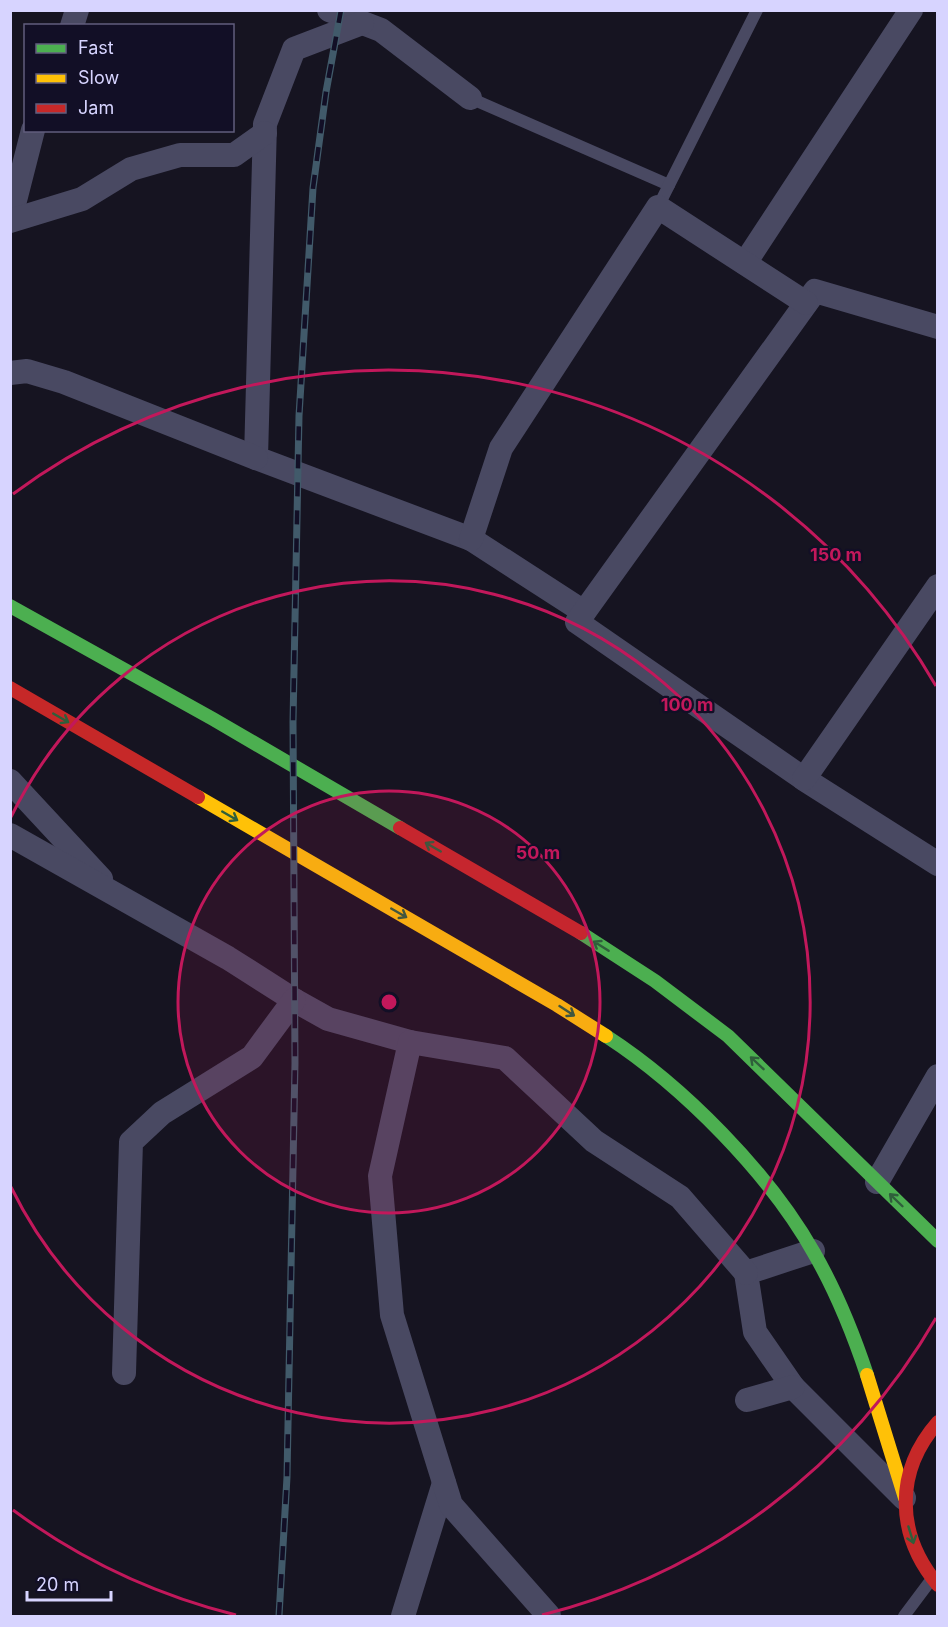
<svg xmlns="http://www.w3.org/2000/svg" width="948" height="1627" viewBox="0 0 948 1627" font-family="Inter,sans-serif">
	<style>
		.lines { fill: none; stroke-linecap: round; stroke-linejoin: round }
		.lane { stroke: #494962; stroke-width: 12 }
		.street { stroke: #494962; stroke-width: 24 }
		.fast { stroke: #4caf50; stroke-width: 14 }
		.slow { stroke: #ffc107; stroke-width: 14 }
		.jam { stroke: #c62828; stroke-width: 14 }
		.rail-casing { stroke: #415a6a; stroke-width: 7 }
		.rail { stroke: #120f26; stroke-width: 4.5; stroke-dasharray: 14; stroke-linecap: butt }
		.oneway { stroke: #2f5f3b }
		.ring { fill: none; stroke: #c2185b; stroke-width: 3 }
		.centre { fill: #c2185b; stroke: #120f26; stroke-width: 3 }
		.ring-label { font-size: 18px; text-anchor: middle; font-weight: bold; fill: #c2185b; stroke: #120f26; stroke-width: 4.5; stroke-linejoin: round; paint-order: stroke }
	</style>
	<rect width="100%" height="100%" fill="#161421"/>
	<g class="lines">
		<g class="lane">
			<polyline points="470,98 669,185"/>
			<polyline points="658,207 757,10"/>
			<polyline points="904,1616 931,1580"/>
		</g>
		<g class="street">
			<polyline points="329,10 381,30 470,98"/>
			<polyline points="362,23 294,49 265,124 256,458 471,539 584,612"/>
			<polyline points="72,26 77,10"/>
			<polyline points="10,220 33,130"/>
			<polyline points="10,221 82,199 131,169 180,155 234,155 265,133"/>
			<polyline points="745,263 911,10"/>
			<polyline points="938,327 815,291 577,622 804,779 938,864"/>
			<polyline points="10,373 27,371 64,382 256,458"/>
			<polyline points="471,539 501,448 658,207 806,303"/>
			<polyline points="804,779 938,586"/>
			<polyline points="10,781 101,879"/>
			<polyline points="10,835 228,958 294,1000 328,1019 410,1042"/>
			<polyline points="877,1182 938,1076"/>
			<polyline points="813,1251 746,1273 755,1332 793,1387 904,1498"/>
			<polyline points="124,1373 131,1142 162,1113 252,1057 294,1000"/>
			<polyline points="747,1400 793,1387"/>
			<polyline points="403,1616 444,1483"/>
			<polyline points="549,1616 451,1505 392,1315 380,1176 410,1042 505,1058 594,1141 680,1197 746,1273"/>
		</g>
		<g class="fast">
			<polyline points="10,606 213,719 400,828"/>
			<polyline points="581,933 655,981 728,1036 938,1241"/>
			<path d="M 606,1036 C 683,1086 769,1173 814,1253 C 836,1291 853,1333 867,1375"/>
		</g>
		<g class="slow">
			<polyline points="198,797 557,1005 606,1036"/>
			<polyline points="867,1375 905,1498"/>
		</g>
		<g class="jam">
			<polyline points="10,688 198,797"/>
			<polyline points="400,828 581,933"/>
			<path d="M 938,1422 C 894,1472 896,1535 938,1585"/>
		</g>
		<defs>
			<polyline id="rail" points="279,1616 287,1477 295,1063 293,722 299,416 313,188 326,92 341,10"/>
		</defs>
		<use href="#rail" class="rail-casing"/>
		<use href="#rail" class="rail"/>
	</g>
	<defs><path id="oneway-shaft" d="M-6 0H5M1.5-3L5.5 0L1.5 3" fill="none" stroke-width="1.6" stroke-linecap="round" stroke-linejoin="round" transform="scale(1.5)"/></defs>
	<g class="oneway">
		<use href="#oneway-shaft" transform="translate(61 718) rotate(30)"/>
		<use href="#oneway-shaft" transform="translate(230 816) rotate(30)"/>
		<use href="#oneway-shaft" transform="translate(433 847) rotate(-150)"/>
		<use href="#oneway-shaft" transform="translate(399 913) rotate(30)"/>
		<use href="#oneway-shaft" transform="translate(601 946) rotate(-148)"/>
		<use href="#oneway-shaft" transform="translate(567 1011) rotate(33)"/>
		<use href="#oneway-shaft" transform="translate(757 1063) rotate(-137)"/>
		<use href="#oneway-shaft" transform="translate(896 1200) rotate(-136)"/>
		<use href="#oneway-shaft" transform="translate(911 1535) rotate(73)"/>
	</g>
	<circle cx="389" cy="1002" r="211" fill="#c2185b" fill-opacity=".12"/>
	<g class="ring">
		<circle cx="389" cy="1002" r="211"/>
		<path d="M11 817A421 421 0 1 1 11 1187"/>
		<path d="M936 1318A632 632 0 0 1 542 1615M236 1615A632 632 0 0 1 13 1510M13 494A632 632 0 0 1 936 686"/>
	</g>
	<circle cx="389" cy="1002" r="9" class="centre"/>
	<g class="ring-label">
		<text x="836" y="561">150 m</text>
		<text x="687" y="711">100 m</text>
		<text x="538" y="859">50 m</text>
	</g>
	<rect width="948" height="1627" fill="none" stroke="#d7d4ff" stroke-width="24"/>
	<rect x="24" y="24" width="210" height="108" fill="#120f26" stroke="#615e7d" stroke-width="1.5"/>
	<rect x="36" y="44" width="30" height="9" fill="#4caf50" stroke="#615e7d" stroke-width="1.5"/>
	<text x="78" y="54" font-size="18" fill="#d7d4ff">Fast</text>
	<rect x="36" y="74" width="30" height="9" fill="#ffc107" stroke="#615e7d" stroke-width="1.5"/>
	<text x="78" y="84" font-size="18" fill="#d7d4ff">Slow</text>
	<rect x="36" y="104" width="30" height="9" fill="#c62828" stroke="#615e7d" stroke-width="1.5"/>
	<text x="78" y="114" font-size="18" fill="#d7d4ff">Jam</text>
	<path d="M27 1591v9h84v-9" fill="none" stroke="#d7d4ff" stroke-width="3"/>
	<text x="36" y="1591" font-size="18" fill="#d7d4ff" stroke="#120f26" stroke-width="4.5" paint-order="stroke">20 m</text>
</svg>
